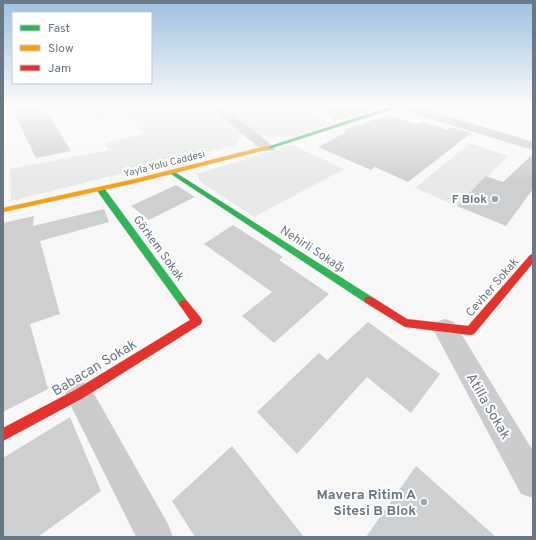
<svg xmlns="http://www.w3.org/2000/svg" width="536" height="540" viewBox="0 0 536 540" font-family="Overpass,sans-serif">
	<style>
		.green { fill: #e6e9e5 }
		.building { fill: #cecfd0 }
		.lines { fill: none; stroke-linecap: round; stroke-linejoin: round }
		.fast-casing { stroke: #d3d4d5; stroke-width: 1 }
		.slow-casing { stroke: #d3d4d5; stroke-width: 1 }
		.jam-casing { stroke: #d3d4d5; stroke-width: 1 }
		.street { fill: #ccccce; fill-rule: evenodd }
		.fast { fill: #30b455; fill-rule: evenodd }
		.slow { fill: #ff9f0a; fill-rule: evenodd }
		.jam { fill: #e5322d; fill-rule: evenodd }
		.poi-dot { fill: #9ba4ac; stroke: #fff; stroke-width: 1.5 }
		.labels { text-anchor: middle; stroke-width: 4; stroke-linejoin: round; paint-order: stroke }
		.far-street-label { font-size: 10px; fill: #6a7784; stroke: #fff }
		.poi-label { font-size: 12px; font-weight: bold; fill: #6a7784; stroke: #fff; text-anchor: end }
		.street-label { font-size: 12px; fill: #6a7784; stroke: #fff }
		.near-street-label { font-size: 14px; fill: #6a7784; stroke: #fff }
		.near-poi-label { font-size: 14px; font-weight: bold; fill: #6a7784; stroke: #fff; text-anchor: end }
	</style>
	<rect width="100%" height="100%" fill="#f7f7f7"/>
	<g class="green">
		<polygon points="88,107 209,107 242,134 236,145 11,201 10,169 109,150 105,143 145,134 126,114 95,120"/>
		<polygon points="222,107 306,107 331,124 290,137 259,136"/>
		<polygon points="470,143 508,156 457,206 415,188"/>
		<polygon points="292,145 344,169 254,217 201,182 197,174"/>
	</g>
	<g class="building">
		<polygon points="30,107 44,107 71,151 36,158 13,111"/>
		<polygon points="320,107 363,107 370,110 335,121"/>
		<polygon points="389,115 417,124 422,121 448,130 451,127 471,133 408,182 375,167 371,170 318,147 346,132 344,130"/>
		<polygon points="533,154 533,189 506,226 457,206 486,176 503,182"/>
		<polygon points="176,185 195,197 149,220 131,206"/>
		<polygon points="104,209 109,222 40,241 60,314 30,324 48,389 3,412 3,223 34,216 33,226"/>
		<polygon points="233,225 283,257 279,260 329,294 274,343 242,316 272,292 204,244"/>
		<polygon points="368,322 440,374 411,413 367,377 297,454 257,412 319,353 327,360"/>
		<polygon points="70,417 101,491 38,537 3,537 3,458"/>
		<polygon points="232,446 304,537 195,537 172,501"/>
		<polygon points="416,466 496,537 366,537"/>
	</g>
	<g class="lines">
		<defs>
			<g id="fast">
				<polygon points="390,107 399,107 269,149 264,148"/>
				<polygon points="173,171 372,297 374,300 372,303 366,303 171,174 170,173"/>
				<polygon points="98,188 104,188 187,301 189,304 187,307 184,308 181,307 98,192"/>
			</g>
			<polygon id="slow" points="267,146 269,147 269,149 135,183 3,212 3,208 135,179"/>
			<g id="jam">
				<polygon points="533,254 533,263 474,334 470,335 405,327 366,303 364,300 366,297 372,297 407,319 468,326 530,255"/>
				<polygon points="184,300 187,301 201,318 202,321 201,324 83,398 3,441 3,428 75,390 190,320 179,304 181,301"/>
			</g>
		</defs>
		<use href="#fast" class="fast-casing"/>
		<use href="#slow" class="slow-casing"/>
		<use href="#jam" class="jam-casing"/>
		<g class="street">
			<polygon points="210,107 224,107 275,148 273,151 263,151"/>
			<polygon points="399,107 419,107 533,142 533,150 401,110"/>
			<polygon points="445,319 454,322 533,451 533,498 521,494 433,329 436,322"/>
			<polygon points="79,381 89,385 168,524 173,537 136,537 65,394 69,385"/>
		</g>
		<use href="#fast" class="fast"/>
		<use href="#slow" class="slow"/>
		<use href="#jam" class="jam"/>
	</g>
	<linearGradient id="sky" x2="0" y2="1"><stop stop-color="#9dc0e0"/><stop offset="0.58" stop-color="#fbfbfb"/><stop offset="1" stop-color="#fbfbfb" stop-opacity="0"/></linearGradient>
	<rect width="536" height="183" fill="url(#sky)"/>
	<g class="poi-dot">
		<circle cx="495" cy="199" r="4"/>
		<circle cx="424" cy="502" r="4"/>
	</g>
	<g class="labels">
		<g class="far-street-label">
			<text transform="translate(164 163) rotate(-14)" y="4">Yayla Yolu Caddesi</text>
		</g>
		<g class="poi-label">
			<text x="487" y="203">F Blok</text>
		</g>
		<g class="street-label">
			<text transform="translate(159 248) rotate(54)" y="4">Görkem Sokak</text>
			<text transform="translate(313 249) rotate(33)" y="4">Nehirli Sokağı</text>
			<text transform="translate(492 287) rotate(-49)" y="4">Cevher Sokak</text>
		</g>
		<g class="near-street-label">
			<text transform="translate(94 367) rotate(-31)" y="5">Babacan Sokak</text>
			<text transform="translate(489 406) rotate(60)" y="5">Atilla Sokak</text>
		</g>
		<g class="near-poi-label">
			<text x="416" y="499">Mavera Ritim A<tspan x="416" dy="16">Sitesi B Blok</tspan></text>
		</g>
	</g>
	<rect width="536" height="540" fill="none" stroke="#6a7784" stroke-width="8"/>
	<rect x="12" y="12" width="140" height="72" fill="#ffffff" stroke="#c3c9ce"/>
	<rect x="20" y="25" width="20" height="6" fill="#30b455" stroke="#c3c9ce"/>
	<text x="48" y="32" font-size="12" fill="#6a7784">Fast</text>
	<rect x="20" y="45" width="20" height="6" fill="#ff9f0a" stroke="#c3c9ce"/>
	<text x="48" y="52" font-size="12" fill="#6a7784">Slow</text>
	<rect x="20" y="65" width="20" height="6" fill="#e5322d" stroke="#c3c9ce"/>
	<text x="48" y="72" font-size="12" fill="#6a7784">Jam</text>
</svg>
